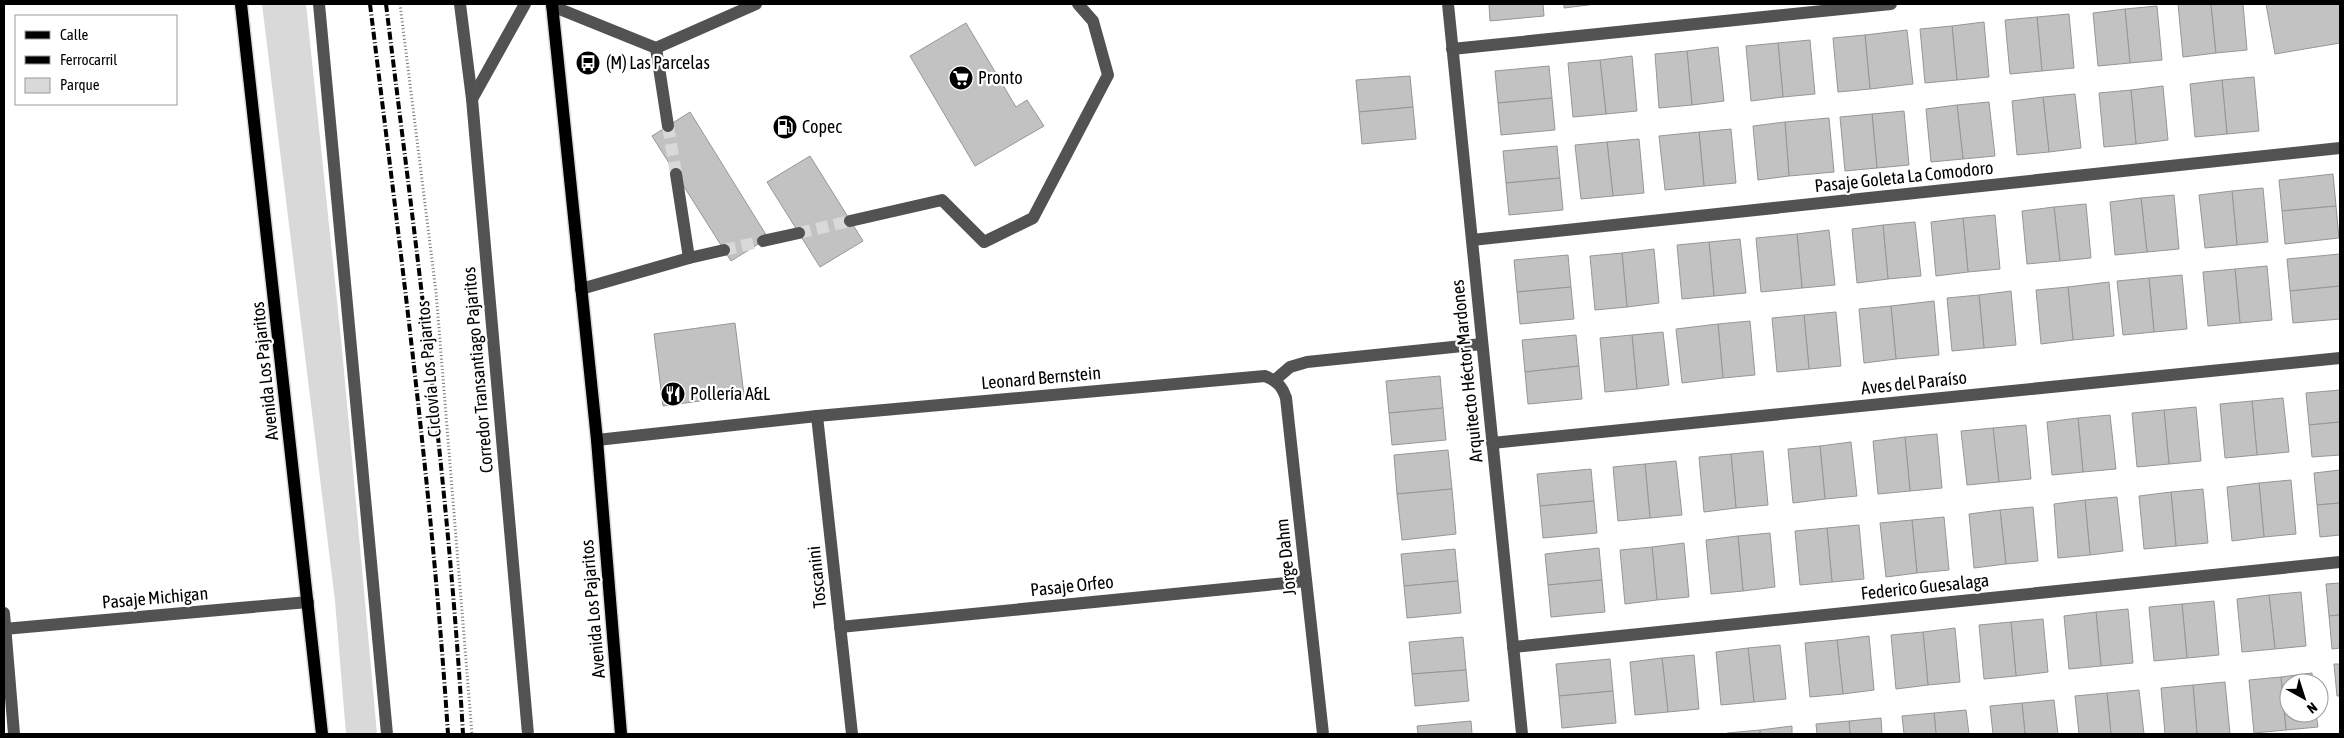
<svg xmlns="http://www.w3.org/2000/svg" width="2344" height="738" viewBox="0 0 2344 738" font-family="'Asap Condensed',sans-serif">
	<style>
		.green { fill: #d9d9d9 }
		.building { fill: #c2c2c2; stroke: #969696 }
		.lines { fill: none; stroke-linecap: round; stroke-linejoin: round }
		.minor-tunnel { stroke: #d9d9d9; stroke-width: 12; stroke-dasharray: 12 6; stroke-linecap: butt }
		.major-casing { stroke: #dbdbdb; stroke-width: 15 }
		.path { stroke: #747474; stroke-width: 3; stroke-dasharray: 1 2.5; stroke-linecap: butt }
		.minor { stroke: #525252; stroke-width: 12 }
		.major { stroke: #000; stroke-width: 12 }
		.rail { stroke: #000; stroke-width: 4; stroke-dasharray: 8 2.5 1 2.5; stroke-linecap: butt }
		.labels { text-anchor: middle; stroke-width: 4.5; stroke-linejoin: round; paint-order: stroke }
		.poi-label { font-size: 18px; fill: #000; stroke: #fff; text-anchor: start }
		.street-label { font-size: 18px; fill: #000; stroke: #fff }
	</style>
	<rect width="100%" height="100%" fill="#fff"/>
	<polygon class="green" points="262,4 306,4 342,349 377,734 346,734 335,601"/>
	<g class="building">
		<polygon points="1489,4 1543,4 1544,16 1490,21"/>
		<polygon points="1564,4 1596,4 1564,8"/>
		<polygon points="2178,4 2211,4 2216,53 2183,57"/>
		<polygon points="2211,4 2243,4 2247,50 2216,53"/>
		<polygon points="2266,4 2340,4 2340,43 2275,54"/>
		<polygon points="2157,6 2162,60 2130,63 2125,9"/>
		<polygon points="2125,9 2130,63 2098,66 2093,13"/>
		<polygon points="2069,14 2074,68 2042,71 2037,17"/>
		<polygon points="2037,17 2042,71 2010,74 2005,20"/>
		<polygon points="1984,22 1989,77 1957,80 1952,26"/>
		<polygon points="966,23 1016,107 1027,100 1044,126 975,166 910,56"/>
		<polygon points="1952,26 1957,80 1925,83 1920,29"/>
		<polygon points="1907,30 1913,84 1870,89 1865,35"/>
		<polygon points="1865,35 1870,89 1838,92 1833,38"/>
		<polygon points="1810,40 1815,94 1783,97 1778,43"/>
		<polygon points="1778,43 1783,97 1751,101 1746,46"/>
		<polygon points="1718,47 1724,101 1692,105 1687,51"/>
		<polygon points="1687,51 1692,105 1659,108 1655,54"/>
		<polygon points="1632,56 1637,111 1606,114 1600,60"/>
		<polygon points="1600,60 1606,114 1573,117 1568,63"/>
		<polygon points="1549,66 1552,98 1498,103 1495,71"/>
		<polygon points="1410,76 1413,107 1359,112 1356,80"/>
		<polygon points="2254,77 2259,131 2227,134 2222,80"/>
		<polygon points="2222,80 2227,134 2195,137 2190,84"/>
		<polygon points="2163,86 2168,140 2136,144 2131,90"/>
		<polygon points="2131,90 2136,144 2104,147 2099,93"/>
		<polygon points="2075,94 2081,148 2049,152 2043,97"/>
		<polygon points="2043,97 2049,152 2017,155 2012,101"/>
		<polygon points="1552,98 1555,130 1501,135 1498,103"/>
		<polygon points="1989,102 1995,156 1963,159 1957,105"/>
		<polygon points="1957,105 1963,159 1931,162 1926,109"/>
		<polygon points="1413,107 1416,139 1362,144 1359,112"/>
		<polygon points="1904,111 1909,165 1877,168 1872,114"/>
		<polygon points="690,112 768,238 731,261 652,136"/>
		<polygon points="1872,114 1877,168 1845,171 1840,117"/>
		<polygon points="1829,118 1834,172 1789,176 1785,122"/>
		<polygon points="1785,122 1789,176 1758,180 1753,126"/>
		<polygon points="1731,129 1736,183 1704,186 1699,132"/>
		<polygon points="1699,132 1704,186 1665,190 1659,136"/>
		<polygon points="1639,139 1644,193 1613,196 1607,142"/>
		<polygon points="1607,142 1613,196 1581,199 1575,145"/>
		<polygon points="1557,146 1560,178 1506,183 1503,151"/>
		<polygon points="810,156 863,241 820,267 767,182"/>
		<polygon points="2333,174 2336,206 2282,211 2279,180"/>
		<polygon points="1560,178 1563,210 1509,215 1506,183"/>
		<polygon points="2263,188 2268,242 2237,245 2232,191"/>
		<polygon points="2232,191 2237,245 2205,248 2199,195"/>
		<polygon points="2174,195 2179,249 2147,252 2141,198"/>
		<polygon points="2141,198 2147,252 2115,255 2110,202"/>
		<polygon points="2086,204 2091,258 2060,261 2054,207"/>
		<polygon points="2336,206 2339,238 2285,244 2282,211"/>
		<polygon points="2054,207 2060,261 2027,264 2022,211"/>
		<polygon points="1995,215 2000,269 1968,272 1963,218"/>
		<polygon points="1963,218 1968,272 1936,276 1931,222"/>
		<polygon points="1915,222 1921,276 1888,279 1883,225"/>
		<polygon points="1883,225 1888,279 1857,283 1852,229"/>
		<polygon points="1829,230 1835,285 1802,288 1797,234"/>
		<polygon points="1797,234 1802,288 1761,292 1756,238"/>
		<polygon points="1740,239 1746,293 1714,296 1709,242"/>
		<polygon points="1709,242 1714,296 1682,299 1677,245"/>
		<polygon points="1654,249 1659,303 1627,307 1622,253"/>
		<polygon points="1622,253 1627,307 1595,310 1590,256"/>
		<polygon points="2340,254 2340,286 2290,291 2287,259"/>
		<polygon points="1568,255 1571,287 1517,292 1514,260"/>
		<polygon points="2267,266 2272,320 2240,323 2235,269"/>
		<polygon points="2235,269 2240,323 2208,326 2203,272"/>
		<polygon points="2182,275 2187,329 2154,332 2149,278"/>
		<polygon points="2149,278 2154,332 2123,335 2117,281"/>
		<polygon points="2109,282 2114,336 2073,340 2068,287"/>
		<polygon points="2340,286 2340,319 2293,323 2290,291"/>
		<polygon points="1571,287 1574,319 1520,324 1517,292"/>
		<polygon points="2068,287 2073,340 2041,344 2036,290"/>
		<polygon points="2011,291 2016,345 1984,348 1979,295"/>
		<polygon points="1979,295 1984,348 1952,351 1947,298"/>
		<polygon points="1934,301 1939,355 1896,359 1891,306"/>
		<polygon points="1891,306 1896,359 1864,363 1859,309"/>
		<polygon points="1836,312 1841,366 1809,369 1804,315"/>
		<polygon points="1804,315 1809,369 1777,372 1772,318"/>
		<polygon points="1750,321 1755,375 1723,378 1718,324"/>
		<polygon points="735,323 744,395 663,406 654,334"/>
		<polygon points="1718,324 1723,378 1682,383 1676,329"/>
		<polygon points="1663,332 1669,385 1637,389 1632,335"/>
		<polygon points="1576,335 1579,366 1525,372 1522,340"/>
		<polygon points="1632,335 1637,389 1605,392 1600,338"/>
		<polygon points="1579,366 1582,399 1528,404 1525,372"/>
		<polygon points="1440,376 1443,408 1389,413 1386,381"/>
		<polygon points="2340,390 2340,422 2309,425 2306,393"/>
		<polygon points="2283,398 2289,452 2257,455 2252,401"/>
		<polygon points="2252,401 2257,455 2225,458 2220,404"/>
		<polygon points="2196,407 2201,461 2169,464 2164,410"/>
		<polygon points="1443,408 1446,440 1392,445 1389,413"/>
		<polygon points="2164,410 2169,464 2137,467 2132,413"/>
		<polygon points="2110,415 2116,469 2083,472 2078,418"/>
		<polygon points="2078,418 2083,472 2052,475 2047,422"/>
		<polygon points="2340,422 2340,455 2312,457 2309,425"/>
		<polygon points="2026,425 2031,479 1999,482 1993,428"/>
		<polygon points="1993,428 1999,482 1967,485 1961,431"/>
		<polygon points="1937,434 1942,488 1910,491 1905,437"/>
		<polygon points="1905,437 1910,491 1878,494 1873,441"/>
		<polygon points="1851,442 1857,496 1825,499 1820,446"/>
		<polygon points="1820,446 1825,499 1793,503 1788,449"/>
		<polygon points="1448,450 1452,489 1397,494 1394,455"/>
		<polygon points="1763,451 1768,505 1736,508 1731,454"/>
		<polygon points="1731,454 1736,508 1704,512 1699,457"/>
		<polygon points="1676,461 1682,515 1650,518 1645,464"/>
		<polygon points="1645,464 1650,518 1618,521 1613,467"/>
		<polygon points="1591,469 1594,501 1540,506 1537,474"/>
		<polygon points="2340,470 2340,503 2317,505 2314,473"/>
		<polygon points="2291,480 2296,534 2264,537 2259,483"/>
		<polygon points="2259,483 2264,537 2232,541 2227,487"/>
		<polygon points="1452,489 1456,534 1402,540 1397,494"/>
		<polygon points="2203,489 2208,543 2176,546 2171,492"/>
		<polygon points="2171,492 2176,546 2144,549 2139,496"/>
		<polygon points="2117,497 2123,551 2090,555 2085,500"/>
		<polygon points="2085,500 2090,555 2058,558 2054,504"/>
		<polygon points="1594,501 1597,533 1543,538 1540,506"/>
		<polygon points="2340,503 2340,535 2320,537 2317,505"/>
		<polygon points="2033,507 2038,561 2006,564 2000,510"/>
		<polygon points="2000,510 2006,564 1974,568 1969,514"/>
		<polygon points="1944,517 1949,570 1917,573 1912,520"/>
		<polygon points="1912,520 1917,573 1886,577 1880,523"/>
		<polygon points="1859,525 1864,579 1832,582 1827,528"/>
		<polygon points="1827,528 1832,582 1800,585 1795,531"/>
		<polygon points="1770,533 1775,587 1743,591 1738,536"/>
		<polygon points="1738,536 1743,591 1711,594 1706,540"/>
		<polygon points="1684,543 1689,597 1657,600 1652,547"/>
		<polygon points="1652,547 1657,600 1625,604 1620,550"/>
		<polygon points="1599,548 1602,580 1548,585 1545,554"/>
		<polygon points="1455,549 1458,581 1404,586 1401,554"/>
		<polygon points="1602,580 1605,612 1551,617 1548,585"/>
		<polygon points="1458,581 1461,613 1407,618 1404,586"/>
		<polygon points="2340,583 2340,615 2329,616 2326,584"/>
		<polygon points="2301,592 2306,646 2275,649 2269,595"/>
		<polygon points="2269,595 2275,649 2242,652 2237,599"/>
		<polygon points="2214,601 2219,655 2187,658 2182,604"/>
		<polygon points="2182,604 2187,658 2154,661 2149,607"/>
		<polygon points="2128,609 2133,663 2101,666 2096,612"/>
		<polygon points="2096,612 2101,666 2069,669 2064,616"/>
		<polygon points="2340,615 2340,648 2332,649 2329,616"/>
		<polygon points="2043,619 2048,672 2016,676 2011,622"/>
		<polygon points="2011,622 2016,676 1984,679 1979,625"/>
		<polygon points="1955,628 1960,682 1928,685 1923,632"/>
		<polygon points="1923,632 1928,685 1896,689 1891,635"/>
		<polygon points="1869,636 1874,690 1843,694 1837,640"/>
		<polygon points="1463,637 1466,670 1412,674 1409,642"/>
		<polygon points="1837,640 1843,694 1810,697 1805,643"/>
		<polygon points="1780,645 1786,699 1754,702 1748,648"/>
		<polygon points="1748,648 1754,702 1721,705 1716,652"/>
		<polygon points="1694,655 1699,709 1668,712 1662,658"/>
		<polygon points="1662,658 1668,712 1635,715 1630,662"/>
		<polygon points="1610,659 1613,691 1559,696 1556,664"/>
		<polygon points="2334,664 2340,664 2340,696 2337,696"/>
		<polygon points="1466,670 1469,701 1415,706 1412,674"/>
		<polygon points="2312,673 2313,683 2289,683 2289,713 2316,713 2318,727 2286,730 2281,677"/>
		<polygon points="2281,677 2286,730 2254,733 2249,680"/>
		<polygon points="2225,682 2230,734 2197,734 2193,685"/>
		<polygon points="2193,685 2197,734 2165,734 2161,688"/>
		<polygon points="2139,690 2144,734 2111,734 2107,693"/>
		<polygon points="1613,691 1616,723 1562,728 1559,696"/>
		<polygon points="2107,693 2111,734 2079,734 2075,696"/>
		<polygon points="2054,700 2058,734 2025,734 2022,703"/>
		<polygon points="2022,703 2025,734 1993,734 1990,706"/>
		<polygon points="1966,710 1969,734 1936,734 1934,713"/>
		<polygon points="1934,713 1936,734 1904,734 1902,716"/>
		<polygon points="1881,718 1882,734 1850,734 1849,721"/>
		<polygon points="1471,721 1472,734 1418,734 1417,726"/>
		<polygon points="1849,721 1850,734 1817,734 1816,724"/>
		<polygon points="1792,726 1792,734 1760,734 1760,730"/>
		<polygon points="1760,730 1760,734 1728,734 1727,733"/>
	</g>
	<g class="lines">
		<g class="minor-tunnel">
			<polyline points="668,126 676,174"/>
			<polyline points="799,233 850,221"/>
			<polyline points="724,250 763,241"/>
		</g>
		<defs>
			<g id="major">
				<polyline points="241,4 322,734"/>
				<polyline points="552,4 597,440 621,734"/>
			</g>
		</defs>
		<use href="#major" class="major-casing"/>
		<polyline class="path" points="400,4 436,292 472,734"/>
		<g class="minor">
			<polyline points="319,4 387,734"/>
			<polyline points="460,4 472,99 528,734"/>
			<polyline points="1448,4 1522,734"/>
			<polyline points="552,6 656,48 756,4"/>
			<polyline points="656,48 668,126"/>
			<polyline points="1452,49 1891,4"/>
			<polyline points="472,99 525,4"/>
			<polyline points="676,174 689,258"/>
			<polyline points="850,221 942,200 984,242 1033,218 1108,75 1093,21 1078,4"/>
			<polyline points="1472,240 2340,148"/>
			<polyline points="763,241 799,233"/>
			<polyline points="581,289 689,258 724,250"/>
			<polyline points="1275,380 1290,367 1307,362 1482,344"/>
			<polyline points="817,416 852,734"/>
			<path d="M 597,440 L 817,416 L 1265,376 C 1277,381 1282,386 1286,398 L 1323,734"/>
			<polyline points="1492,443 2340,358"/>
			<polyline points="4,613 14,734"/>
			<polyline points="840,627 1306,581"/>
			<polyline points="4,629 308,602"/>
			<polyline points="1513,647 2340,562"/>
		</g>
		<use href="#major" class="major"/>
		<g class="rail">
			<path d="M 370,4 C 400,247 432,490 448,734"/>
			<path d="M 386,4 C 416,247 449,490 463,734"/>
		</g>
	</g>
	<defs>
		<symbol id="bus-disc" viewBox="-11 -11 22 22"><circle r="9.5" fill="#000" stroke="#fff"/><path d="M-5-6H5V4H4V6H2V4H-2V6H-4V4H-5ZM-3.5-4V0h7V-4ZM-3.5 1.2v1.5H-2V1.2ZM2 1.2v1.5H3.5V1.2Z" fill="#fff"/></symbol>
		<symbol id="supermarket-disc" viewBox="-11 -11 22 22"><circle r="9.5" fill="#000" stroke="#fff"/><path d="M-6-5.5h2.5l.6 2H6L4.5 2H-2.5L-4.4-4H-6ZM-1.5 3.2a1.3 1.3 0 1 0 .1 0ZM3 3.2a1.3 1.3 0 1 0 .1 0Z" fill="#fff"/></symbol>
		<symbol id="fuel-disc" viewBox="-11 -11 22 22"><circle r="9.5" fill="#000" stroke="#fff"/><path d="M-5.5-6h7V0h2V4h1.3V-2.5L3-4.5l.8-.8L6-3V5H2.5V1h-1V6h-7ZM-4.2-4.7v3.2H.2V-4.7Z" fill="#fff"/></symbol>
		<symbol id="restaurant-disc" viewBox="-11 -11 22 22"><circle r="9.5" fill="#000" stroke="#fff"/><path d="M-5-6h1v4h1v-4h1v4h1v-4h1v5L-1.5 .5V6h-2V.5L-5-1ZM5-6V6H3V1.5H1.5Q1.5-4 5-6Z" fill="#fff"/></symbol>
	</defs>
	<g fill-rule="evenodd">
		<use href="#bus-disc" x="574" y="49" width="28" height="28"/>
		<use href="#supermarket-disc" x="947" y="64" width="28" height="28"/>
		<use href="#fuel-disc" x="771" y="113" width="28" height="28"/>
		<use href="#restaurant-disc" x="659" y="380" width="28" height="28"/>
	</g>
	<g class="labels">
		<g class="poi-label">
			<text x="606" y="69">(M) Las Parcelas</text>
			<text x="978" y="84">Pronto</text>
			<text x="802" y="133">Copec</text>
			<text x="690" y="400">Pollería A&amp;L</text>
		</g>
		<g class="street-label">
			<text transform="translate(1904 177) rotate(-6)" y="6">Pasaje Goleta La Comodoro</text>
			<text transform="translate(429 369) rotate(-95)" y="6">Ciclovía Los Pajaritos</text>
			<text transform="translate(478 370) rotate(-95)" y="6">Corredor Transantiago Pajaritos</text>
			<text transform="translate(265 371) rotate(-96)" y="6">Avenida Los Pajaritos</text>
			<text transform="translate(1467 371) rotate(-96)" y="6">Arquitecto Héctor Mardones</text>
			<text transform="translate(1041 378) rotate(-5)" y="6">Leonard Bernstein</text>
			<text transform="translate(1914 383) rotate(-6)" y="6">Aves del Paraíso</text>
			<text transform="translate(1286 557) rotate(-96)" y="6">Jorge Dahm</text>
			<text transform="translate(817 577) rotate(-96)" y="6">Toscanini</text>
			<text transform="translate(1072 586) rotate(-6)" y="6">Pasaje Orfeo</text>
			<text transform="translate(1925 587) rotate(-6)" y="6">Federico Guesalaga</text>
			<text transform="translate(155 598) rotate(-5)" y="6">Pasaje Michigan</text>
			<text transform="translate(593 609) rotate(-95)" y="6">Avenida Los Pajaritos</text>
		</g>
	</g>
	<rect width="2344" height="738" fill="none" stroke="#000000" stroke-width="10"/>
	<rect x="15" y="15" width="162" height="90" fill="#ffffff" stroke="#999999"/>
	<rect x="25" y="31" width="25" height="8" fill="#000000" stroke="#999999"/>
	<text x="60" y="40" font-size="15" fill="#000000">Calle</text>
	<rect x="25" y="56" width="25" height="8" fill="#000000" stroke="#999999"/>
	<text x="60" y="65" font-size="15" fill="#000000">Ferrocarril</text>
	<rect x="25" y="78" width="25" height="15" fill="#d9d9d9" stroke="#999999"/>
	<text x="60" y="90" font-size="15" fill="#000000">Parque</text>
	<g transform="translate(2304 698) rotate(141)"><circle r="24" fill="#ffffff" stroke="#999999"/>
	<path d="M0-4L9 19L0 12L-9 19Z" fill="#000000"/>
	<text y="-8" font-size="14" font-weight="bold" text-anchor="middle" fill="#000000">N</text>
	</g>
</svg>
